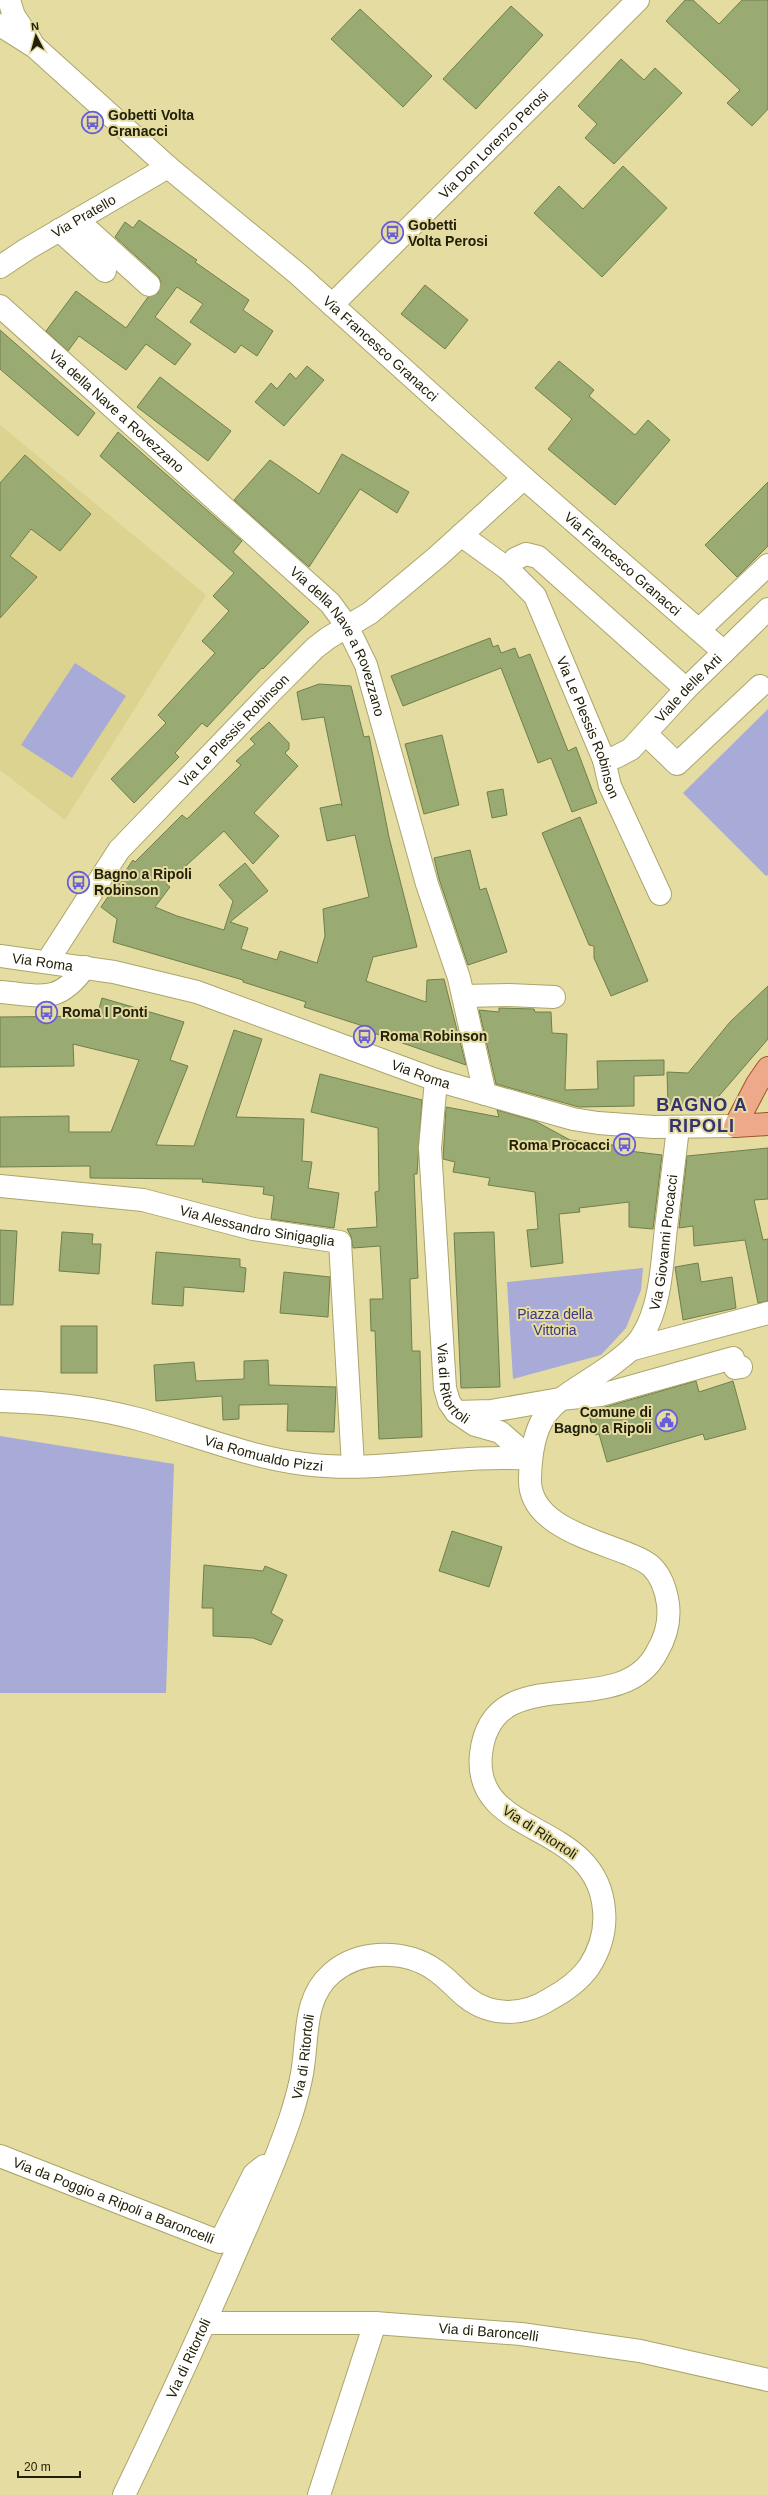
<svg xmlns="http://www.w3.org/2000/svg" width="768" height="2495" viewBox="0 0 768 2495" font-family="Arial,sans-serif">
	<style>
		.built { fill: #dbd38f }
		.green { fill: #a8aad8 }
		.building { fill: #99aa73; stroke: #707f4a }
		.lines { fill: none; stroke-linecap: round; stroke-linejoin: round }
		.minor-casing { stroke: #aca56b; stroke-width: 24 }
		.major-casing { stroke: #a0532b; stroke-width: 24 }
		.minor { stroke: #fff; stroke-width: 22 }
		.major { stroke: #eea98b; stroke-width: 22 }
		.labels { text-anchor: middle; stroke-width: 4; stroke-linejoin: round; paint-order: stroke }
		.poi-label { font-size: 14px; font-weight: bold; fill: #232009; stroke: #e4dca1; text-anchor: start }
		.street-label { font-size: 14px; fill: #232009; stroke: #e4dca1 }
		.park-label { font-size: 14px; fill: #3c3588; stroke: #e4dca1 }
		.district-label { font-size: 18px; font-weight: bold; letter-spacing: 1px; fill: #34316c; stroke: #e4dca1 }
	</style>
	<rect width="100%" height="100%" fill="#e4dca1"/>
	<polygon class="built" points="0,425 206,595 65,820 0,770"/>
	<g class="green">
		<polygon points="75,663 126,696 72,778 21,745"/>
		<polygon points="768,709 768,875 766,876 683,793"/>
		<polygon points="643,1268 641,1290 626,1328 601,1355 513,1379 507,1282"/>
		<polygon points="0,1436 174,1464 166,1693 0,1693"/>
	</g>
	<g class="building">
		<polygon points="685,0 693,0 719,24 742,0 768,0 768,109 752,126 727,103 740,90 666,21"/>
		<polygon points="511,6 543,35 476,109 443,79"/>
		<polygon points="360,9 432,76 403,107 331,39"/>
		<polygon points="621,59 644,80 655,68 682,93 614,164 585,138 597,124 578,106"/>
		<polygon points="623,166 667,208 602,277 534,213 559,186 583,209"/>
		<polygon points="139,220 197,260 195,262 249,300 243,310 273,331 257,356 241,345 235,353 190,322 203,304 177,287 155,317 191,344 175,365 146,344 126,370 79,336 68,351 46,331 76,291 126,328 148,297 158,293 161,282 158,276 115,237 125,222 133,228"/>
		<polygon points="425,285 468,320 445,349 401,314"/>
		<polygon points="0,330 95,413 78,436 0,369"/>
		<polygon points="559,361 594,390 589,396 635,435 648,420 670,440 615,505 548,449 572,419 535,388"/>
		<polygon points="307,366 324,380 284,426 255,402 271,383 277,389 290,373 296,379"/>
		<polygon points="160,377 231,431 208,461 137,407"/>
		<polygon points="118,432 242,541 233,552 309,622 263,669 262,668 207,727 202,723 175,753 179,757 134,803 111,779 166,723 158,715 215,653 202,641 229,611 213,596 234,573 100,456"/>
		<polygon points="342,454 409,492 397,513 360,489 309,567 234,500 270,460 319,494"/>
		<polygon points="25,455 91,514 60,551 31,529 10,556 37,577 0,618 0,483"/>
		<polygon points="768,482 768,546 737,577 705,545"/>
		<polygon points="490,638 493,647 498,645 501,653 515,648 519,658 530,654 568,751 576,747 597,803 572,812 551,758 538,763 501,668 403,706 391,676"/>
		<polygon points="319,684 351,686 364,737 369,736 389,837 417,947 373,957 366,981 426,1002 427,980 444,979 466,1065 362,1029 363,1026 304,1007 306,1002 243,982 243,980 113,942 117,919 101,907 133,860 135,862 182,815 187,819 241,765 236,761 255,744 250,739 269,722 289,743 289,749 285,753 298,766 254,813 279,836 253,864 224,831 166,884 170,887 155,907 177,916 224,930 233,901 219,885 245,863 268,891 230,922 248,928 241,949 277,960 280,951 317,963 325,936 323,909 369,897 355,835 327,841 320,808 340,804 342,806 324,717 302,720 297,692"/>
		<polygon points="442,735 459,805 424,814 405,744"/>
		<polygon points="503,789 507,815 492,818 487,792"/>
		<polygon points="580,817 648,981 611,996 594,958 594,946 589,945 542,833"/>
		<polygon points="470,850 480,890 486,888 507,952 468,965 439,879 434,858"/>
		<polygon points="768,986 768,1039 706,1111 668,1105 667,1072 688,1073 730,1022"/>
		<polygon points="102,998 184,1022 170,1060 188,1066 156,1145 194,1146 234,1030 262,1039 236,1117 304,1119 302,1161 312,1162 308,1188 339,1193 334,1228 271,1219 274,1196 263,1194 264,1187 202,1182 203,1179 90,1178 90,1166 0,1167 0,1117 69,1116 69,1132 111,1132 139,1060 73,1044 74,1066 0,1067 0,1017 97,1016"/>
		<polygon points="499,1008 534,1009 535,1012 551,1012 552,1033 567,1034 565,1090 598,1089 597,1061 664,1060 664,1075 634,1076 634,1106 579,1107 496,1084 479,1010 499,1012"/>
		<polygon points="320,1074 422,1100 417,1174 414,1174 418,1278 410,1279 412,1351 420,1351 422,1437 379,1439 375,1331 371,1331 370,1299 383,1299 380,1246 353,1248 351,1236 347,1229 377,1227 375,1192 379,1191 378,1128 311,1112"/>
		<polygon points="446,1107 499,1117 497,1110 535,1121 570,1140 621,1146 621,1150 662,1155 653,1229 629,1227 629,1202 579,1208 580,1212 559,1214 563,1263 531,1267 527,1230 538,1229 535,1192 488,1185 490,1178 453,1172 455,1162 443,1159"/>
		<polygon points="768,1148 768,1199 754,1200 763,1240 768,1239 768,1301 758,1303 745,1240 694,1246 693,1226 679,1228 687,1156"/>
		<polygon points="0,1230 17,1231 13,1305 0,1305"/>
		<polygon points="62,1232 93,1234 92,1244 101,1244 99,1274 59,1271"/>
		<polygon points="494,1232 500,1387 461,1388 454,1233"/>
		<polygon points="156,1252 240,1259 240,1267 246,1268 244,1292 184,1287 183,1306 152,1304"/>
		<polygon points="698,1263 701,1282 732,1277 736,1308 683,1320 675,1267"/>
		<polygon points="284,1272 330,1277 328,1317 280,1313"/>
		<rect x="61" y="1326" width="36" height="47"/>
		<polygon points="268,1360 269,1385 336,1387 334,1432 287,1431 288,1404 239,1405 239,1419 223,1420 222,1396 156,1401 154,1365 194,1362 196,1381 244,1379 244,1361"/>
		<polygon points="696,1381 699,1392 733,1381 746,1429 705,1440 703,1434 607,1462 599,1434 595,1435 588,1412"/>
		<polygon points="452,1531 502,1547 489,1587 439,1571"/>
		<polygon points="204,1565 263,1571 265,1566 287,1575 271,1613 283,1620 271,1645 253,1638 213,1636 213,1608 202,1608"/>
	</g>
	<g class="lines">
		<defs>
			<g id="minor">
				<polyline points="9,0 14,16 31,41"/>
				<path id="s1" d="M 0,25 L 35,47 L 168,167 L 298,274 L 524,478 L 724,652"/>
				<polyline points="77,220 149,285"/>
				<polyline points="59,230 105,271"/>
				<path id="s2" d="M 0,267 L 27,249 L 168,167"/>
				<path id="s3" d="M 332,305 L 638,0"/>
				<path id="s4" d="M 0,306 L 330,603 L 347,626 L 366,665 L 427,884 L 459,978 L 485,1094"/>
				<path id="s5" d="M 461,535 L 508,569 L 535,596 L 604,760 L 610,786 L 660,894"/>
				<polyline points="508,569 515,559 526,554 538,557 686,689"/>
				<polyline points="700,629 768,565"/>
				<polyline points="646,734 677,764 760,686"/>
				<path id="s6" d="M 604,760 L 616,757 L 631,749 L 686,689 L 768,609"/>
				<path id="s7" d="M 0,956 L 114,972 L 197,992 L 436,1080 L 573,1119 L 598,1123 L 654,1127 L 735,1126"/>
				<path id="s8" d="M 47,962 L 119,850 L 272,691 L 315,648 L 328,638 L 370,613 L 437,557 L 524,478"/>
				<path d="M 0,992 C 42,995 58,1005 85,967"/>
				<polyline points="464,996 509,995 554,997"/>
				<path id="s9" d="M 436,1080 L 430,1148 L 445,1388 L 449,1402 L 456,1412 L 475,1425 L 500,1432 L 531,1459"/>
				<path id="s10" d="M 0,1186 L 143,1200 L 253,1229 L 340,1242 L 353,1466"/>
				<polyline points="633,1349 768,1313"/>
				<path id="s11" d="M 0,1401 C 46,1402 93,1407 138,1419 C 193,1434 248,1457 304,1464 C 380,1474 456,1453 531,1459"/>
				<polyline points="456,1412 491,1411 560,1399 601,1395 733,1358 735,1368 741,1367"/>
				<path id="s12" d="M 0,2156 L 220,2242 L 254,2174 L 264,2166"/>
				<path id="s13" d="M 205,2323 L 375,2323 L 521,2334 L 640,2351 L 768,2380"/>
				<path id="s14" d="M 124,2495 C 162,2416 199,2337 234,2256 C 254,2210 275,2164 291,2116 C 296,2100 301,2083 303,2067 C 308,2033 304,1997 332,1973 C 345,1962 361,1956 378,1955 C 398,1954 418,1958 435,1970 C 447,1978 455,1988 466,1997 C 491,2017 524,2016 550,1999 C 565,1991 579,1981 589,1967 C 600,1950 606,1930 604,1910 C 597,1819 472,1839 481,1754 C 492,1654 620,1725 657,1652 C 666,1637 670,1621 668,1604 C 666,1590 662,1577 652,1567 C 645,1560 635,1557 626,1553 C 591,1539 528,1524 530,1478 C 532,1402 560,1402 613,1364 C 624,1355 635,1348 642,1336 C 661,1306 662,1263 666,1228 C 670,1195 674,1161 678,1128"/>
				<polyline points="319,2495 375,2323"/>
			</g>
			<polyline id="major" points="768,1068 757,1084 735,1126 768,1124"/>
		</defs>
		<use href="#minor" class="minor-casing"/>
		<use href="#major" class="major-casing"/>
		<use href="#minor" class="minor"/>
		<use href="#major" class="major"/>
	</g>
	<defs>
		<symbol id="bus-ring" viewBox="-11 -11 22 22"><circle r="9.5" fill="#e4dca1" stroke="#675ed8" stroke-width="1.5"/><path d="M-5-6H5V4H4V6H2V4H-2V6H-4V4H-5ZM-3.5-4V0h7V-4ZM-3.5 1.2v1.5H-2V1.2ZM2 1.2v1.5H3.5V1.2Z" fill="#675ed8"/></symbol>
		<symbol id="civic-ring" viewBox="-11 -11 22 22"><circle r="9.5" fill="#e4dca1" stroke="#675ed8" stroke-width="1.5"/><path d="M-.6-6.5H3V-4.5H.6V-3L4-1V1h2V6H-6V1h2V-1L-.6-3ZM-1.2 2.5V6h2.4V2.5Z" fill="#675ed8"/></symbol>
	</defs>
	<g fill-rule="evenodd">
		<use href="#bus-ring" x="80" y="110" width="25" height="25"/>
		<use href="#bus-ring" x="380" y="220" width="25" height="25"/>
		<use href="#bus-ring" x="66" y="870" width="25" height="25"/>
		<use href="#bus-ring" x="34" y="1000" width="25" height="25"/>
		<use href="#bus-ring" x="352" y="1024" width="25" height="25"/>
		<use href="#bus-ring" x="612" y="1132" width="25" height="25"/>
		<use href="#civic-ring" x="654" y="1408" width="25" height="25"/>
	</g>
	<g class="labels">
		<g class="poi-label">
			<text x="108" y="120">Gobetti Volta<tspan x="108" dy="16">Granacci</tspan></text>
			<text x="408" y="230">Gobetti<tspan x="408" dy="16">Volta Perosi</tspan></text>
			<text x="94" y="879">Bagno a Ripoli<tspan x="94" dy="16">Robinson</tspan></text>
			<text x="62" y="1017">Roma I Ponti</text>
			<text x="380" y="1041">Roma Robinson</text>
			<text x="610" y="1150" text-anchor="end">Roma Procacci</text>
			<text x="652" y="1417" text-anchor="end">Comune di<tspan x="652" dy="16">Bagno a Ripoli</tspan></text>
		</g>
		<g class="street-label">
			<text dy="5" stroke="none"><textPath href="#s3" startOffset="228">Via Don Lorenzo Perosi</textPath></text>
			<text dy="5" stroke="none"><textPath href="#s2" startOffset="98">Via Pratello</textPath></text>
			<text dy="5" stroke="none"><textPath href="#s1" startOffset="500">Via Francesco Granacci</textPath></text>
			<text dy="5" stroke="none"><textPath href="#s4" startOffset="157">Via della Nave a Rovezzano</textPath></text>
			<text dy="5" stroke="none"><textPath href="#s1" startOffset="824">Via Francesco Granacci</textPath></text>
			<text dy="5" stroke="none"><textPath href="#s4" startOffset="481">Via della Nave a Rovezzano</textPath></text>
			<text dy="5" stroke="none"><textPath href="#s6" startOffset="113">Viale delle Arti</textPath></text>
			<text dy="5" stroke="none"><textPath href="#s5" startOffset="238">Via Le Plessis Robinson</textPath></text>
			<text dy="5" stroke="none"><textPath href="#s8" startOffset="299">Via Le Plessis Robinson</textPath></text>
			<text dy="5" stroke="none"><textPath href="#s7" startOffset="43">Via Roma</textPath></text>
			<text dy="5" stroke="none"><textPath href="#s7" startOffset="439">Via Roma</textPath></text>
			<text dy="5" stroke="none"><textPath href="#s10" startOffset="261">Via Alessandro Sinigaglia</textPath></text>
			<text dy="5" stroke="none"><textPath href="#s14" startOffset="1891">Via Giovanni Procacci</textPath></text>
			<text dy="5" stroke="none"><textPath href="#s9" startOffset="307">Via di Ritortoli</textPath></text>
			<text dy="5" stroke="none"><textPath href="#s11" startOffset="270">Via Romualdo Pizzi</textPath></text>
			<text transform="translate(540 1832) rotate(33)" y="5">Via di Ritortoli</text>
			<text dy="5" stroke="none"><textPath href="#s14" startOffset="475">Via di Ritortoli</textPath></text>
			<text dy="5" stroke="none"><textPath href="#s12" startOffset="122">Via da Poggio a Ripoli a Baroncelli</textPath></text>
			<text dy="5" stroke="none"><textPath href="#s13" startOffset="284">Via di Baroncelli</textPath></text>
			<text dy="5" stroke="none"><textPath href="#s14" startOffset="151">Via di Ritortoli</textPath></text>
		</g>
		<g class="park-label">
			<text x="555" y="1319">Piazza della<tspan x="555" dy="16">Vittoria</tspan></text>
		</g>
		<g class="district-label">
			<text x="702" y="1111">BAGNO A<tspan x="702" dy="21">RIPOLI</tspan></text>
		</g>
	</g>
	<g transform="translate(36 36) rotate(354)" stroke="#e4dca1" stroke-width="3" paint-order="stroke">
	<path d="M0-3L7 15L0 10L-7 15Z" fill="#232009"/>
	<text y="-6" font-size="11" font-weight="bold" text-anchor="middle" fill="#232009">N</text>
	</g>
	<path d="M18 2471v6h62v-6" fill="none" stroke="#232009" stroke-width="2"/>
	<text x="24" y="2471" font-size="12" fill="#232009" stroke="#e4dca1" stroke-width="3" paint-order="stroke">20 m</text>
</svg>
